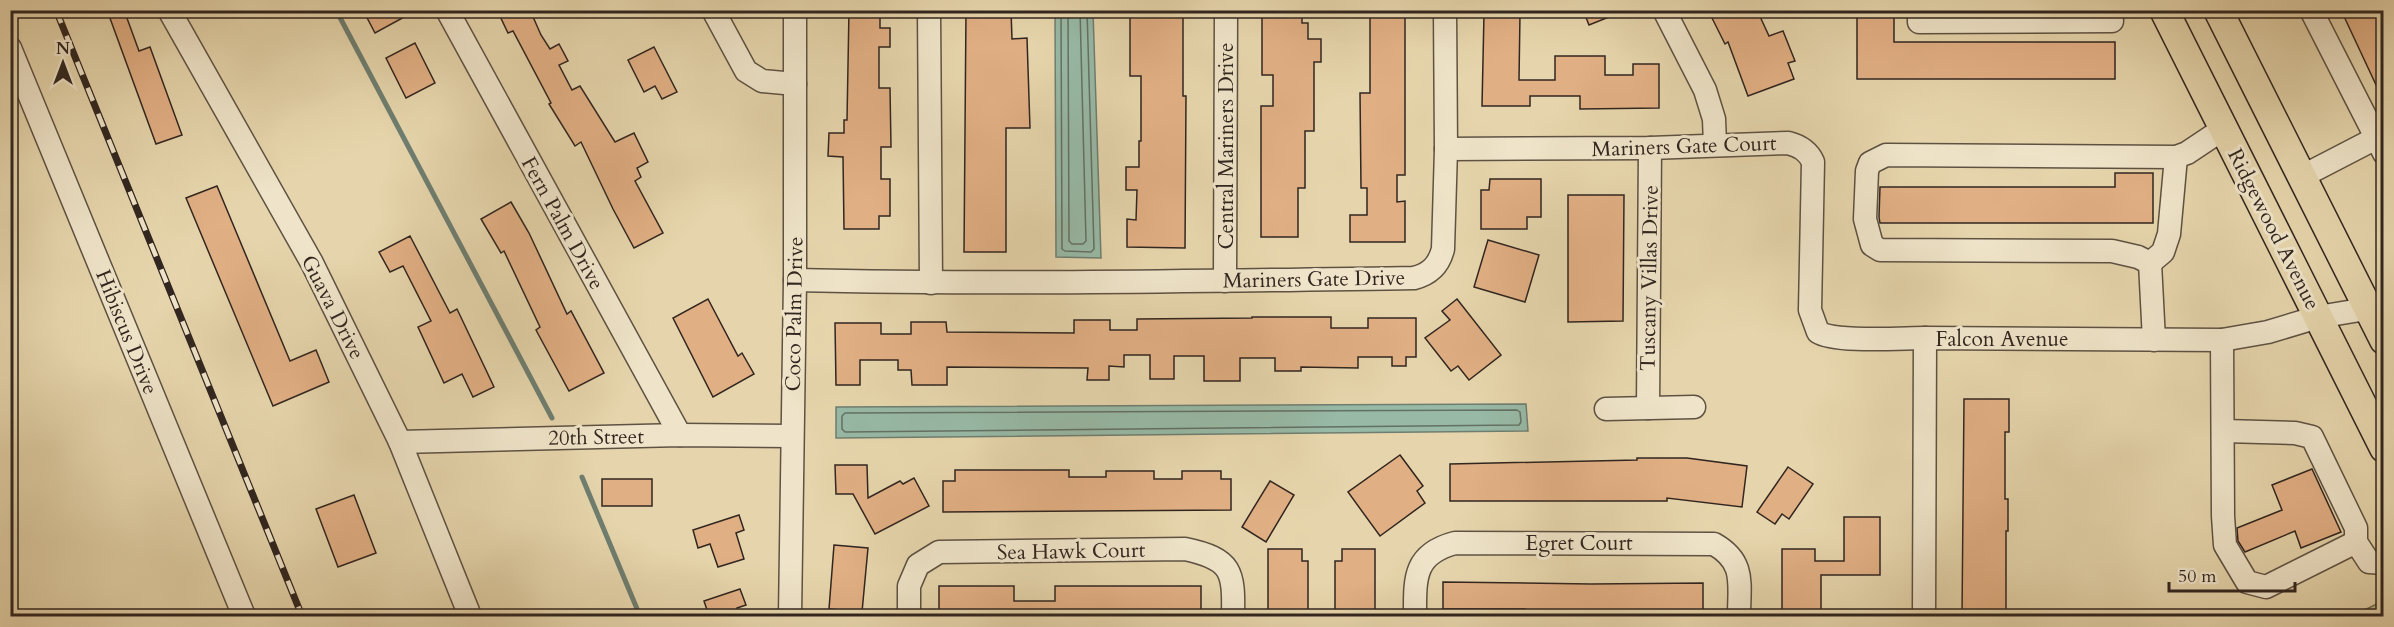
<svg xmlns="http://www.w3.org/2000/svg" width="2394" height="627" viewBox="0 0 2394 627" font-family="Cardo,serif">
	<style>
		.green { fill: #b6bd89; stroke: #747254; stroke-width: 1.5 }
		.water { fill: #97b9a6; stroke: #6e7e70; stroke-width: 1.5 }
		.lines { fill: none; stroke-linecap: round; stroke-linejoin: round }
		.shore { stroke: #647063; stroke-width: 1.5 }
		.stream { stroke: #6e7e70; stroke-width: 5 }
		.building { fill: #e1af84; stroke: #312620; stroke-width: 1.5 }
		.minor-casing { stroke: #5e5243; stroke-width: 25 }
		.major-casing { stroke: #312620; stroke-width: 31 }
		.minor { stroke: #efe4c9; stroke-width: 22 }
		.major { stroke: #e6d5ac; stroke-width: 28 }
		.rail-casing { stroke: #312620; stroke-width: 7 }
		.rail { stroke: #efe4c9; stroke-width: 4.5; stroke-dasharray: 14; stroke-linecap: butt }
		.labels { text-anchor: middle; stroke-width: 6; stroke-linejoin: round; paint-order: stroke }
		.street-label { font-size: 21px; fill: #312620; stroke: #efe4c9 }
	</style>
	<rect width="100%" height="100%" fill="#e6d5ac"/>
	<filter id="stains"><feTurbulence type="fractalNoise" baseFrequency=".00333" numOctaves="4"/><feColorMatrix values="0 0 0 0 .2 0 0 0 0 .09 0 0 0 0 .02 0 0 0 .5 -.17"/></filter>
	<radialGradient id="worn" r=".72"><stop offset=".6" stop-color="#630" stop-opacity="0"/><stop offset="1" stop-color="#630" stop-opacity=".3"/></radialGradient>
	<polygon class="green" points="2383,601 2383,616 2352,616"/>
	<g class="water">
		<polygon points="1055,11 1093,11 1101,258 1056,257"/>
		<polygon points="1526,404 1528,431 836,438 836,407"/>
	</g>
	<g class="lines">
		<g class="shore">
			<polyline points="1061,10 1062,249 1065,251 1091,252 1094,249 1087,10"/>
			<polyline points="1068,10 1069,241 1072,244 1083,244 1086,241 1080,10"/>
			<polygon points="1517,410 1520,412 1521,422 1519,425 845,432 842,429 842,416 845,413"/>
		</g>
		<g class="stream">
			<polyline points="336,10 552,418"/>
			<polyline points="582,477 640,616"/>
		</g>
	</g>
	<g class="building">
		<polygon points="107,10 124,10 139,51 150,47 182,135 156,144"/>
		<polygon points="363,10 417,10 375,33"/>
		<polygon points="497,10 530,10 541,35 550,49 559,44 568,61 559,65 572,90 580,86 615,142 634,133 648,162 637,168 641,177 635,181 663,233 634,248 613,209 581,142 575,146 549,104 551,103 513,31 508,33"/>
		<polygon points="849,10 880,10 880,28 890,28 890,47 879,47 879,88 890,88 891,147 881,147 881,179 890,179 890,216 879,216 879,229 844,229 843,157 828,156 829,133 844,133 844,120 847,120"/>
		<polygon points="966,10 1011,10 1012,39 1027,38 1030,128 1006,128 1006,252 964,252"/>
		<polygon points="1130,10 1183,10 1183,96 1186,96 1185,248 1127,247 1127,219 1136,220 1137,190 1126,190 1126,167 1139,167 1139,141 1141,141 1141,76 1130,76"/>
		<polygon points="1262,10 1302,10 1302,23 1308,23 1308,39 1321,39 1321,62 1314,62 1314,131 1305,131 1305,188 1298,188 1298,237 1261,237 1261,106 1273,106 1273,75 1262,75"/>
		<polygon points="1370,10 1405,10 1405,175 1397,175 1397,202 1405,201 1405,242 1350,242 1350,215 1367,215 1367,188 1361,188 1360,93 1370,93"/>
		<polygon points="1583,10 1624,10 1624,11 1589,25"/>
		<polygon points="1708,10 1757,10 1769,36 1783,31 1795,61 1788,63 1794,79 1748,96 1728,42 1725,44"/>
		<polygon points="1857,10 1894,10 1894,42 2115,42 2115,79 1857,79"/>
		<polygon points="2341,10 2384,10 2384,102"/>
		<polygon points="1484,14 1520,14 1519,80 1555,80 1555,56 1605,56 1605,75 1633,75 1633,64 1659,64 1659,108 1580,109 1580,96 1530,96 1530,106 1482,106"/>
		<polygon points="415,43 435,83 406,98 386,58"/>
		<polygon points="654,47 677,92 662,99 655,86 644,92 628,60"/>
		<polygon points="2115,173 2153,173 2153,223 1880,223 1879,217 1880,187 2115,187"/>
		<polygon points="1490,179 1541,179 1541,217 1527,217 1527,229 1481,229 1481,190 1489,190"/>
		<polygon points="217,186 290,361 316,350 329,382 273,406 186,198"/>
		<polygon points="1568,195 1624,195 1623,321 1568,322"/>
		<polygon points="511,202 529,233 567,314 571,311 604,373 569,391 536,330 540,327 504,251 501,253 481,219"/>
		<polygon points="410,236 450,313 457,309 494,387 473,397 462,374 444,383 418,327 431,321 403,266 390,272 379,252"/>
		<polygon points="1488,240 1539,255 1525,302 1474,287"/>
		<polygon points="708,299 738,356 742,353 754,374 713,397 673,318"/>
		<polygon points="1457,299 1501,355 1469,380 1458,366 1451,371 1425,338 1450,320 1442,311"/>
		<polygon points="1252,317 1331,317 1331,328 1368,328 1368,318 1416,318 1416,357 1406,357 1406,366 1392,366 1392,357 1358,357 1358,368 1301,367 1301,371 1275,371 1275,358 1240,358 1240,381 1204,381 1204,356 1174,356 1174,379 1150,379 1150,355 1124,355 1124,367 1109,366 1109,380 1087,380 1088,368 947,367 947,385 912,385 911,370 898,370 898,360 860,360 860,385 836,385 835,323 881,323 881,334 911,334 911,322 946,322 947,332 1074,333 1074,320 1110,320 1110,330 1137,330 1137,319 1252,318"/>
		<polygon points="1964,399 2009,399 2009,432 2005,432 2005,499 2008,499 2008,531 2006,531 2006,616 1962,616"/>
		<polygon points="1400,455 1423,486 1417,491 1425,503 1380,536 1348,492"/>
		<polygon points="1637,458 1687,458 1747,466 1742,507 1667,498 1667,501 1450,501 1450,464 1637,460"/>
		<polygon points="835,465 867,465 868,498 900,481 903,484 914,478 929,506 875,534 853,494 836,494"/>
		<polygon points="1788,467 1813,484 1789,519 1782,514 1775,524 1757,512"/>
		<polygon points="2312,469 2341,532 2301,548 2295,531 2245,552 2238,541 2237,528 2282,510 2272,485"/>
		<polygon points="955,470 1069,470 1069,477 1106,477 1106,471 1154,471 1154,479 1182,479 1182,471 1221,471 1221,479 1231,479 1231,510 943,512 943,481 955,481"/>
		<rect x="602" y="479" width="50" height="27"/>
		<polygon points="1270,481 1294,495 1266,542 1242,527"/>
		<polygon points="354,495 376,553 338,567 316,509"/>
		<polygon points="739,515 744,530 736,533 744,559 718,567 710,544 698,548 693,530"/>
		<polygon points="1844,517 1880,517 1880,575 1821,575 1821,613 1782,613 1782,549 1815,549 1815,561 1844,561"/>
		<polygon points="834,545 868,548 862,612 829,609"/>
		<polygon points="1268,549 1302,549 1302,561 1308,561 1308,614 1268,614"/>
		<polygon points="1342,549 1375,549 1375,610 1335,610 1335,561 1342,561"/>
		<polygon points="1443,582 1591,584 1703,583 1703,614 1672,614 1672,616 1525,616 1525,609 1443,609"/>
		<polygon points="939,586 1014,586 1014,601 1055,601 1055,586 1201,586 1201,616 939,616"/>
		<polygon points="740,589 746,605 737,608 740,616 709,616 704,601"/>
	</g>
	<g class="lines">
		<defs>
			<g id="minor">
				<polyline points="169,10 312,263 400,442 470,616"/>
				<polyline points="447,10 680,435"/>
				<polyline points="713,10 746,71 762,81 795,84"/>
				<polyline points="929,10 931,283"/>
				<polyline points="1664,10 1705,90 1714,119 1715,145"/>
				<polyline points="1919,10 1919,22 2112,21 2108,10"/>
				<polyline points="2311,10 2384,153"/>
				<polyline points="10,48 244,616"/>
				<path d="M 1446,149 L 1650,148 L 1788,143 C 1800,146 1808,151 1813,162 L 1810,310 L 1818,332 C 1835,343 1902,338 1925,338"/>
				<polyline points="2301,177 2384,134"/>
				<polyline points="2150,263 2163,252 2169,234 2176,157"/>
				<path d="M 795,280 C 1001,285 1207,281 1414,278 C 1430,274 1439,265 1443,249 L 1446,149 L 1445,10"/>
				<polyline points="1225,281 1226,10"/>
				<polyline points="2154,340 2150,263 2138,257 2112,251 1880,250 1872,245 1865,219 1867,171 1870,163 1886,155 2176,157 2187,153 2223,129"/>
				<polyline points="2222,340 2223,516 2225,545 2247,582 2266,587 2356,542"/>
				<polyline points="1648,408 1650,148"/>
				<polyline points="1606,409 1694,407"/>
				<polyline points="2224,431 2295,433 2312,437 2356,528 2356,542 2369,562 2384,563"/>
				<polyline points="400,442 680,435 792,436"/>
				<polyline points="790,616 795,280 795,10"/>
				<path d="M 909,616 L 909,586 L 918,565 L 939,552 L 1185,549 C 1232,559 1234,571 1233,616"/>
				<path d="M 1415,616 C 1415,579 1413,554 1455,543 L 1714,544 C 1746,562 1739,584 1739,616"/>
				<polyline points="1924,616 1925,338 2222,340 2268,332 2318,317 2384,306"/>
			</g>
			<g id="major">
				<polyline points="2164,10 2384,448"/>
				<polyline points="2218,10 2384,340"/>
			</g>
		</defs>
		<use href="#minor" class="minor-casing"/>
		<use href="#major" class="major-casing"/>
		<use href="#minor" class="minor"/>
		<use href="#major" class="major"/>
		<defs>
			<polyline id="rail" points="56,10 302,616"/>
		</defs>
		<use href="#rail" class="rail-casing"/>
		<use href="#rail" class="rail"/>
	</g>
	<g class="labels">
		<g class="street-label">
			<text transform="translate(1226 146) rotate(-90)" y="7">Central Mariners Drive</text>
			<text transform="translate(1684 146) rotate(-2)" y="7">Mariners Gate Court</text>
			<text transform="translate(563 223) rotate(61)" y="7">Fern Palm Drive</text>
			<text transform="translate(2274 229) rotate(63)" y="7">Ridgewood Avenue</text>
			<text transform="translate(1649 278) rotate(-89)" y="7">Tuscany Villas Drive</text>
			<text transform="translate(1314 279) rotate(-1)" y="7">Mariners Gate Drive</text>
			<text transform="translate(333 307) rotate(63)" y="7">Guava Drive</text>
			<text transform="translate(794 314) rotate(-89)" y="7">Coco Palm Drive</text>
			<text transform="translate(127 332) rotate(68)" y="7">Hibiscus Drive</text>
			<text x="2002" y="346">Falcon Avenue</text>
			<text transform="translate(596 437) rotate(-1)" y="7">20th Street</text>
			<text x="1579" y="550">Egret Court</text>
			<text transform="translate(1071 551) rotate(-1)" y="7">Sea Hawk Court</text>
		</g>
	</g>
	<rect width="2394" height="627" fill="none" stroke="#e6d5ac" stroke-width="36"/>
	<rect x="12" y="12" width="2370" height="603" fill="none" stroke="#312620" stroke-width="3"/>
	<rect x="18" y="18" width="2358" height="591" fill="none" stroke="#312620" stroke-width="1.5"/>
	<g transform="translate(63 63)" stroke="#efe4c9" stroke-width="4.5" paint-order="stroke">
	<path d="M0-4.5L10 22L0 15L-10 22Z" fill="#312620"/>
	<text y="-9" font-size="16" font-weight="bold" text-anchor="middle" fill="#312620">N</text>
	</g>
	<path d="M2169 582v9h126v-9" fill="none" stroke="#312620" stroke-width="3"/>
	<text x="2178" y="582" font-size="18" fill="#312620" stroke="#efe4c9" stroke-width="4.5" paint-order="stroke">50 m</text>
	<rect width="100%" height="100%" filter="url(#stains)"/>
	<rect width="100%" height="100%" fill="url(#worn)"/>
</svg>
